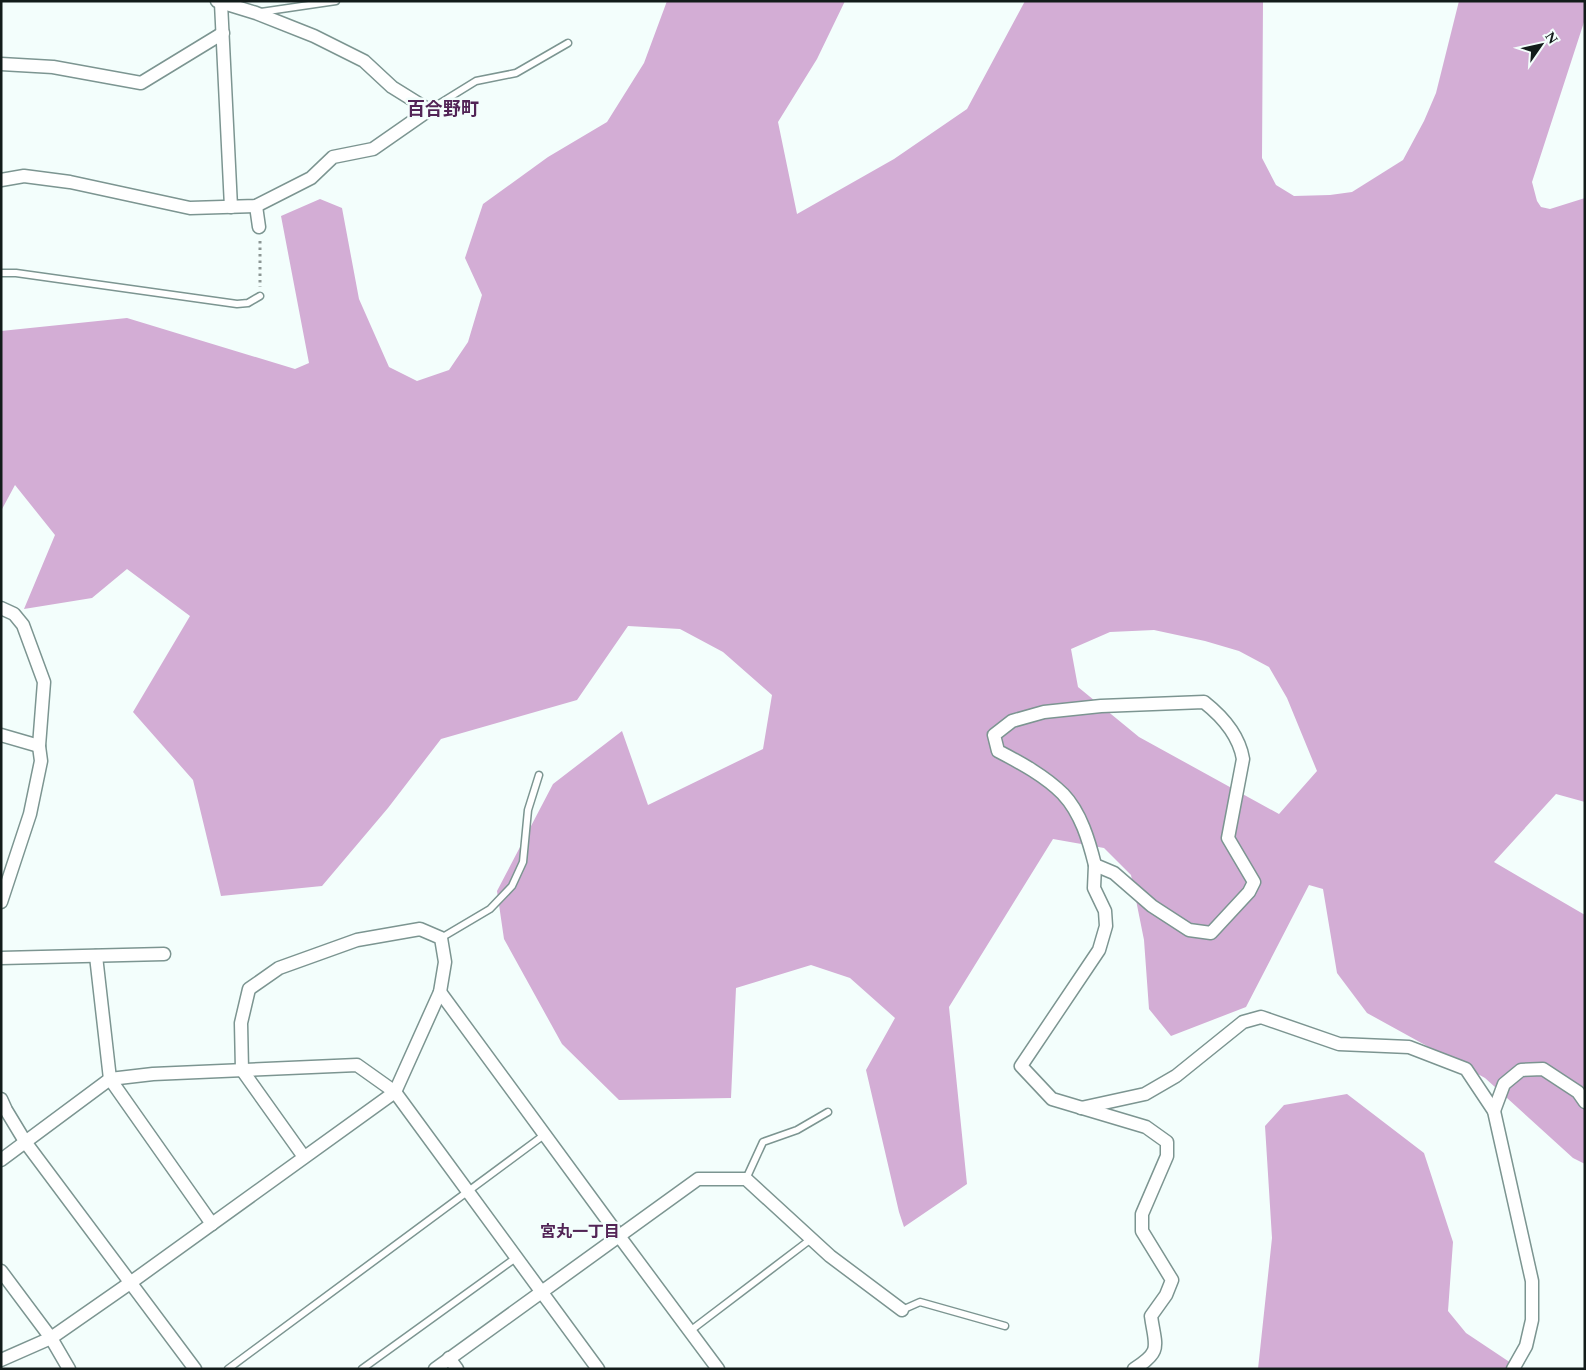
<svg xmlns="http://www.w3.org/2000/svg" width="1586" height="1370" viewBox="0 0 1586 1370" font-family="Spectral,'Noto Sans JP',serif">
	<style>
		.forest { fill: #d3add5; fill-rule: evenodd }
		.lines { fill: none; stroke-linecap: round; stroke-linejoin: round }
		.service-casing { stroke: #7c9591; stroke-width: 9 }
		.minor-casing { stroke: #7c9591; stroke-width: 15 }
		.path { stroke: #8b9593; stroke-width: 3; stroke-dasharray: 2.5 4; stroke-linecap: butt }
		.service { stroke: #fff; stroke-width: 6 }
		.minor { stroke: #fff; stroke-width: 12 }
		.labels { text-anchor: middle; stroke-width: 5; stroke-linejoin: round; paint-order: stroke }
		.neighbourhood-label { font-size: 16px; font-weight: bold; fill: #522456; stroke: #f3fefc }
		.quarter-label { font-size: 18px; font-weight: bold; fill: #522456; stroke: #f3fefc }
	</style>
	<rect width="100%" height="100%" fill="#f3fefc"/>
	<g class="forest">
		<path d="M 667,1 L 845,1 L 817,59 L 778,122 L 797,214 L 894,159 L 967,109 L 1025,1 L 1263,1 L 1262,158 L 1276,185 L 1294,196 L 1330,195 L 1352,192 L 1403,160 L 1424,121 L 1436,93 L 1459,1 L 1585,1 L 1585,19 L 1532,182 L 1537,201 L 1541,207 L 1550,209 L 1585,198 L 1585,802 L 1556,794 L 1494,862 L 1585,915 L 1585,1164 L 1573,1158 L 1485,1078 L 1367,1013 L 1337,973 L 1323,889 L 1309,885 L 1246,1007 L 1171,1036 L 1149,1009 L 1144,940 L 1131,875 L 1104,848 L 1053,839 L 949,1007 L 967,1184 L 904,1227 L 899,1212 L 866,1070 L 895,1018 L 850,978 L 811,965 L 736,988 L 731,1098 L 619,1100 L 562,1044 L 504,939 L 497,891 L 553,784 L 622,731 L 648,805 L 763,749 L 772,695 L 723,652 L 680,629 L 628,626 L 577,700 L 441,739 L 388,808 L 322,886 L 221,896 L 193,780 L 133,712 L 190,616 L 127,569 L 92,598 L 24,609 L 55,535 L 15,485 L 1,511 L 1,331 L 127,318 L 295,369 L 309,363 L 281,216 L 320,199 L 342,208 L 359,299 L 389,367 L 417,381 L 449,370 L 468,342 L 482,295 L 465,258 L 483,204 L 548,157 L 607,122 L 644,63 ZM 1154,630 L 1205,641 L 1239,651 L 1269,667 L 1287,698 L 1317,771 L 1279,814 L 1139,737 L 1078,687 L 1071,649 L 1110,632 Z"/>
		<polygon points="1347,1094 1424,1153 1453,1242 1448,1311 1466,1333 1520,1369 1258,1369 1272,1238 1265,1126 1284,1105"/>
	</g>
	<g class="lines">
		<defs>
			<g id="service">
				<polyline points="261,12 336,1"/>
				<polyline points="429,110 476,81 516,73 568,43"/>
				<polyline points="1,273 16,273 237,304 248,303 260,296"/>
				<polyline points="441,938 490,909 512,886 523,862 528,810 539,775"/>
				<polyline points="746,1179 763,1142 797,1130 828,1112"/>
				<polyline points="902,1310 920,1302 1005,1326"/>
				<polyline points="690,1331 811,1239"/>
				<polyline points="228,1369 544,1135"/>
				<polyline points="362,1369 517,1257"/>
			</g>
			<g id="minor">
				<polyline points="221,3 231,207"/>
				<polyline points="1,64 53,67 141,83 223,33"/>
				<polyline points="1,180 24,176 70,182 190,208 256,206 311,178 333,157 373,149 429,110 392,87 364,61 314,36 256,13 217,1"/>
				<polyline points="256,206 259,227"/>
				<polyline points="1,608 14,614 23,625 44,682 39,746 41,761 30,814 1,902"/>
				<path d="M 1204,702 C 1223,717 1239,735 1243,759 L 1228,838 L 1254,882 L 1249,892 L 1211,933 L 1189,930 L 1152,906 L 1114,873 L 1095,865 C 1089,841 1081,813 1063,794 C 1045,776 1021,763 998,751 L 994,735 L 1012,721 L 1044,712 L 1101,706 Z"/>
				<polyline points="1,735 39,746"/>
				<path d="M 1095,865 L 1094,888 L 1105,911 L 1106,926 L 1099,950 L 1021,1066 L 1052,1099 L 1146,1127 L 1167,1142 L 1167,1156 L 1142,1214 L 1142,1231 L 1172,1280 L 1166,1295 L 1151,1316 C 1155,1346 1163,1351 1134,1369"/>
				<polyline points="96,956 110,1079 212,1224"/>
				<polyline points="1,958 164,954"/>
				<polyline points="440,992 619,1236 718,1369"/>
				<polyline points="1,1099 6,1110 26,1143 195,1369"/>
				<polyline points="1081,1108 1145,1094 1176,1076 1243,1022 1261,1017 1339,1044 1409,1047 1466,1069 1494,1111 1532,1281 1532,1320 1526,1346 1513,1369"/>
				<polyline points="1494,1111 1504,1084 1521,1070 1543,1069 1578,1092 1585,1102"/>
				<polyline points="1,1160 110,1079 153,1074 357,1065 395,1092 598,1369"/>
				<polyline points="1,1271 51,1338 69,1369"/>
				<polyline points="449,1358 457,1369"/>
				<polyline points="1,1360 51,1338 130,1283 395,1092 440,992 445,962 441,938 420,929 357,940 279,968 249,989 241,1023 242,1070 304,1157"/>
				<polyline points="435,1369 698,1179 746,1179 830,1256 902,1310"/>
			</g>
		</defs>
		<use href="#service" class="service-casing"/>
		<use href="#minor" class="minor-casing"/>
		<polyline class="path" points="260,241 260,287"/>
		<use href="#service" class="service"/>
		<use href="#minor" class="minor"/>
	</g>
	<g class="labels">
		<g class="neighbourhood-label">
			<text x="580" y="1237">宮丸一丁目</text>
		</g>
		<g class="quarter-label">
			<text x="443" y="115">百合野町</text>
		</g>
	</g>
	<rect width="1586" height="1370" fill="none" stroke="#121c1a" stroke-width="5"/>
	<g transform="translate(1541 45) rotate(56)" stroke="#f3fefc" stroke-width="4" paint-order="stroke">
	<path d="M0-4L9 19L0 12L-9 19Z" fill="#121c1a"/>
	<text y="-8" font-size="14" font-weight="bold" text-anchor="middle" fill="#121c1a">N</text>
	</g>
</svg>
